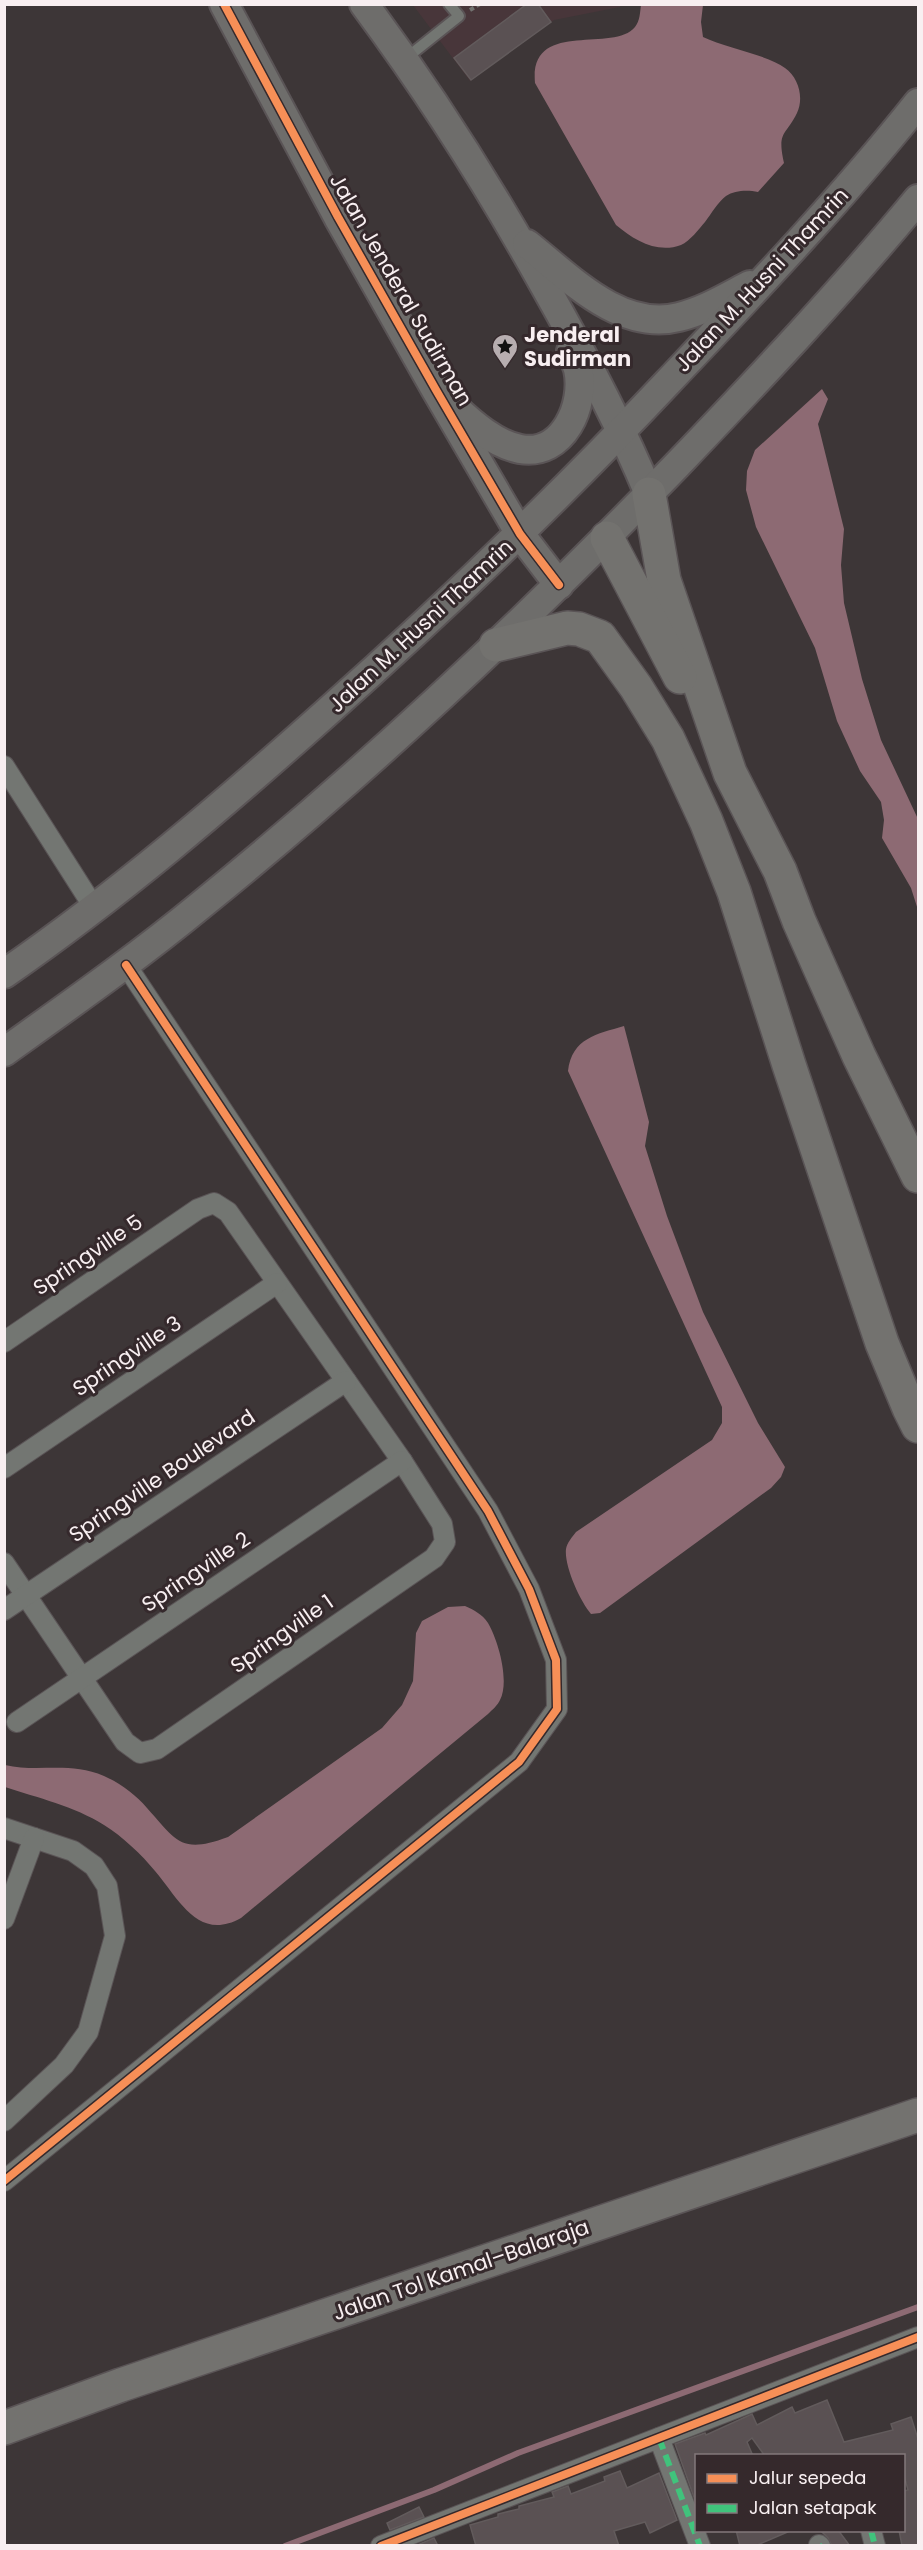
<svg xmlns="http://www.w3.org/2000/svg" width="923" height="2550" viewBox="0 0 923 2550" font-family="Poppins,sans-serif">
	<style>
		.built { fill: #48363a }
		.water { fill: #8d6a73 }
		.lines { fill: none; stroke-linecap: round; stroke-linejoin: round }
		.stream { stroke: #8d6a73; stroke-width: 6 }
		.building { fill: #5a5153; stroke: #625b5c; stroke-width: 1.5 }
		.lane-casing { stroke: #5a5456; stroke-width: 14 }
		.street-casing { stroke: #5a5456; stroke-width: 22 }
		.secondary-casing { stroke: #5a5456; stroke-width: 32 }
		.highway-casing { stroke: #5a5456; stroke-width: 36 }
		.path { stroke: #737371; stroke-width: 4; stroke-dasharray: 4.5 3; stroke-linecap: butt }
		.lane { stroke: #737672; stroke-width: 10 }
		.street { stroke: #737672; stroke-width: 20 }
		.secondary { stroke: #6e6d6b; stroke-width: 28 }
		.highway { stroke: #73726f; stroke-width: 33 }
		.quiet { stroke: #40c37c; stroke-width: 6; stroke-dasharray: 12 6; stroke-linecap: butt }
		.cycleway-casing { stroke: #35292c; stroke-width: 11 }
		.cycleway { stroke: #f78f57; stroke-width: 8 }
		.labels { text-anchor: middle; stroke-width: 6; stroke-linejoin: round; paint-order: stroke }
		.street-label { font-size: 21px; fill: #f8eff1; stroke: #35292c }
		.poi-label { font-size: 21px; font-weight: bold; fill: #f8eff1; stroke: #35292c; text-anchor: start }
	</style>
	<rect width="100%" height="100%" fill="#3d3637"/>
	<polygon class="built" points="413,5 621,5 620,7 554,20 470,81"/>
	<g class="water">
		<path d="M 641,5 L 703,5 L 701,22 L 703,37 C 726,48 768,55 785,68 C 799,78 804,98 797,113 C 785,137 777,131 784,163 L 758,192 C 748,190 735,190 726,196 C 718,202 711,214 705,222 C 699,229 690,241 681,245 C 657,254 634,240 616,225 L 535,83 C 529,18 613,54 635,27 C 640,21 640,12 641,5 Z"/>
		<polygon points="822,389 828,399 818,424 844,529 841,565 844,603 862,679 881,740 918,819 918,910 911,888 882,838 884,820 881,802 860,771 837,721 815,648 756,527 746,490 747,471 755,450"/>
		<path d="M 624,1026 L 649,1122 L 645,1146 L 667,1216 L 703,1312 L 758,1423 L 785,1467 L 781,1477 L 771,1488 L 600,1613 L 591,1614 C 580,1601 564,1566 566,1549 C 567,1543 572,1537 576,1532 L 712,1440 L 722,1423 L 722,1407 L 568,1071 C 572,1038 597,1034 624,1026 Z"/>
		<path d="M 465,1606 C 474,1610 482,1614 488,1623 C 498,1640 510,1681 500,1700 C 498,1705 492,1710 488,1714 L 241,1918 C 198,1942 179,1899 155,1871 C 142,1855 122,1836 104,1825 C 74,1806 38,1798 5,1787 L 5,1765 C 38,1773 69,1761 104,1776 C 120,1783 136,1795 147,1808 C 176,1840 180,1855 228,1837 L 382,1728 L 402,1705 L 413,1681 L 416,1633 L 422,1621 L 448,1607 Z"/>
	</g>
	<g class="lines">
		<polyline class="stream" points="285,2546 434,2490 518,2453 918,2307"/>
	</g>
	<g class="building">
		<polygon points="527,4 538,4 551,22 471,80 454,58"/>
		<polygon points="827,2400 844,2442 893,2430 891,2424 911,2417 918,2439 918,2546 902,2546 899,2530 903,2530 903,2491 908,2490 903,2472 903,2456 765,2456 752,2438 747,2442 753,2456 696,2456 696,2503 675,2444 705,2433 706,2435 752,2414 757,2425 792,2407 795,2413"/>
		<polygon points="620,2471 627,2488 659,2473 677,2520 650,2533 645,2522 614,2531 619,2546 476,2546 470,2525 498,2517 498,2514 519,2509 519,2506 554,2497 552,2492 568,2486 571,2494 605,2481 604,2477"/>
		<polygon points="419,2507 424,2517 390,2530 387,2523"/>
		<polygon points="736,2530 790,2530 790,2531 755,2546 740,2546"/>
		<polygon points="820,2530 838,2530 850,2546 832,2546 828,2538"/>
		<polygon points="434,2538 438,2546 415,2546"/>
	</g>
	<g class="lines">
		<defs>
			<polyline id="lane" points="405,59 459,16 449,4"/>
			<g id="street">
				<polyline points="4,766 95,909"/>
				<polyline points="4,1342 198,1209 214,1203 228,1212 402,1461 442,1524 445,1542 434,1558 157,1749 140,1753 125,1742 4,1563"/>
				<polyline points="4,1468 277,1283"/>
				<polyline points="4,1610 346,1381"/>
				<polyline points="17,1722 402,1461"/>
				<polyline points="4,1828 73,1851 94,1866 107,1886 115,1936 88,2032 64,2065 4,2121"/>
				<polyline points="4,1919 34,1838"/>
				<polyline points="4,2181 519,1762 557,1709 556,1660 529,1589 488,1511 126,965"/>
				<polyline points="659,2438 700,2546"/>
				<polyline points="871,2530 875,2546"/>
				<polyline points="819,2545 820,2546"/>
				<polyline points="381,2546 918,2337"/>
			</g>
			<g id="secondary">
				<polyline points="224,4 338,217 436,390 520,534 559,585"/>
				<path d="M 364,4 C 430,93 489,186 543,283 C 582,352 619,421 649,494"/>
				<path d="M 527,244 C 569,277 620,332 679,317 C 704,311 727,297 750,285"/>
				<path d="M 454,407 C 472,424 495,444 520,449 C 563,457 586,405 578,369 C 576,363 574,357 571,351"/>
				<path d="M 4,974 C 118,895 222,806 325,714 C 444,608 559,498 668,382 C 754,291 840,201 918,103"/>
				<path d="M 4,1052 C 71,1004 138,957 201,905 C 369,769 527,620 677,465 C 760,378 842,291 918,199"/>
			</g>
			<g id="highway">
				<polyline points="649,494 664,580 730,773 780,871 799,921 859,1056 918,1176"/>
				<polyline points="607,538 680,677"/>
				<polyline points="496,645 567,628 579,629 600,637 636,687 668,739 706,821 734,892 789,1065 882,1343 909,1408 918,1426"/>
				<polyline points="4,2428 121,2385 918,2115"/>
			</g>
		</defs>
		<use href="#lane" class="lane-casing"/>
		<use href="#street" class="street-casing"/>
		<use href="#secondary" class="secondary-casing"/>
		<use href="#highway" class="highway-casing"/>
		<polyline class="path" points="470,10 480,4"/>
		<use href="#lane" class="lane"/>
		<use href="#street" class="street"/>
		<use href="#secondary" class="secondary"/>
		<use href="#highway" class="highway"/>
		<g class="quiet">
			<polyline points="659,2438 700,2546"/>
			<polyline points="871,2530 875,2546"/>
			<polyline points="819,2545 820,2546"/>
		</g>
		<defs>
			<g id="cycleway">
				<polyline points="224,4 338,217 436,390 520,534 559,585"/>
				<polyline points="4,2181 519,1762 557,1709 556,1660 529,1589 488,1511 126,965"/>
				<polyline points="381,2546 918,2337"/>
			</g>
		</defs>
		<use href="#cycleway" class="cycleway-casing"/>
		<use href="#cycleway" class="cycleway"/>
	</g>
	<defs>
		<symbol id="sight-pin" viewBox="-11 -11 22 30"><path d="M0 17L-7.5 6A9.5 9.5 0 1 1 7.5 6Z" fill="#b7aeb0" stroke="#35292c"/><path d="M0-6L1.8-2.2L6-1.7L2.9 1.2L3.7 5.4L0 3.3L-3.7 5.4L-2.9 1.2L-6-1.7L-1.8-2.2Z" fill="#111"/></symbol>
	</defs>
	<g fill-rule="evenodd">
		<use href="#sight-pin" x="490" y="332" width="30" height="40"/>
	</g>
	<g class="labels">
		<g class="street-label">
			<text transform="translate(762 280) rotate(-47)" y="7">Jalan M. Husni Thamrin</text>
			<text transform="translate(401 290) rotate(60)" y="7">Jalan Jenderal Sudirman</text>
			<text transform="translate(421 626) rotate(-43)" y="7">Jalan M. Husni Thamrin</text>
			<text transform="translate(88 1255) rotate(-34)" y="7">Springville 5</text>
			<text transform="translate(127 1356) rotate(-34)" y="7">Springville 3</text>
			<text transform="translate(162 1476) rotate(-34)" y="7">Springville Boulevard</text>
			<text transform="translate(196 1572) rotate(-34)" y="7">Springville 2</text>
			<text transform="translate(282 1634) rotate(-35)" y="7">Springville 1</text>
			<text transform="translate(461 2270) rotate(-19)" y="7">Jalan Tol Kamal–Balaraja</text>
		</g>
		<g class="poi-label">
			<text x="524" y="342">Jenderal<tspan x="524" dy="24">Sudirman</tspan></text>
		</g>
	</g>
	<rect width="923" height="2550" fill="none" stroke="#f8eff1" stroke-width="12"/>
	<rect x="695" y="2454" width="210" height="78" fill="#35292c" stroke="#83787b" stroke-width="1.5"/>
	<rect x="707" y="2474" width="30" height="9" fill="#f78f57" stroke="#83787b" stroke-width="1.5"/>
	<text x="749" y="2484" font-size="18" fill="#f8eff1">Jalur sepeda</text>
	<rect x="707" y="2504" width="30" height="9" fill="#40c37c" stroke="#83787b" stroke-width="1.5"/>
	<text x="749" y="2514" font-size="18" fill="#f8eff1">Jalan setapak</text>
</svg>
